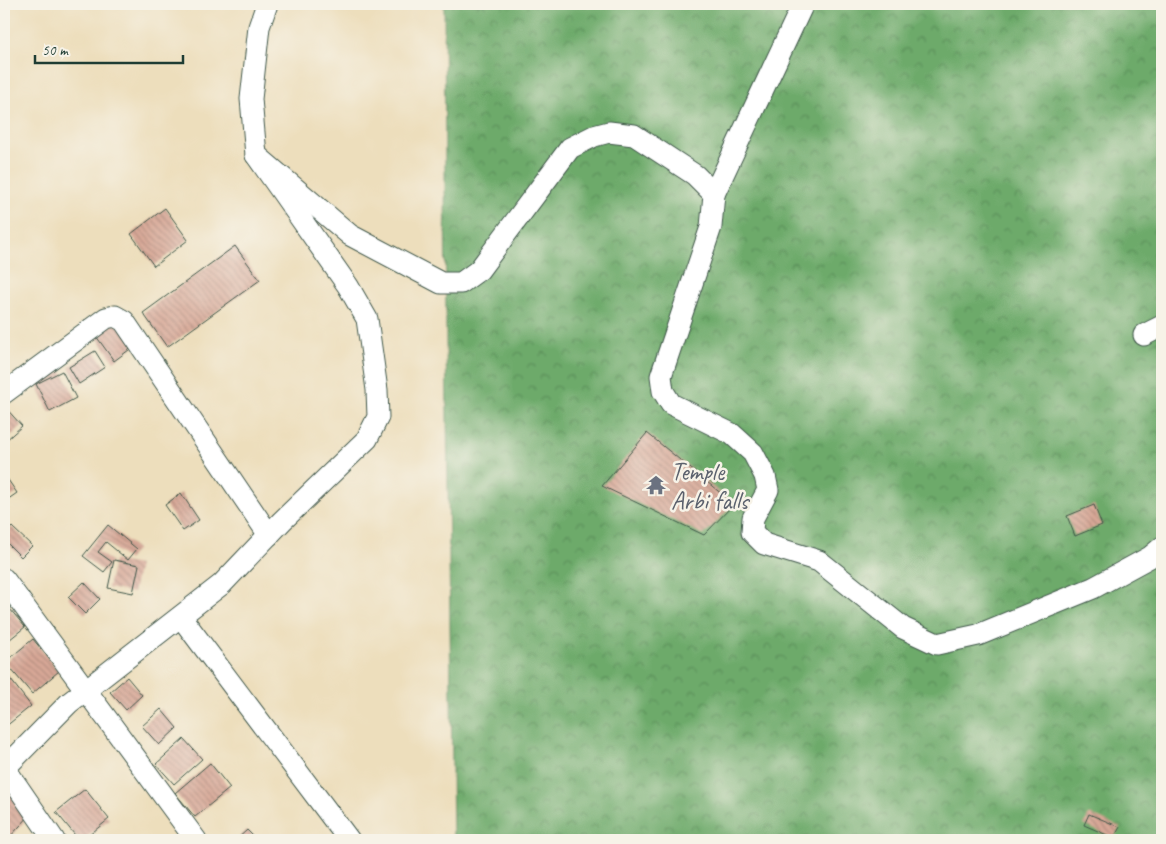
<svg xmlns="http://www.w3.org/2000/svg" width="1166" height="844" viewBox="0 0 1166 844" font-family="Caveat,sans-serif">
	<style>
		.forest { fill: url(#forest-crowns); stroke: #46744f }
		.building { fill: url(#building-back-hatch) }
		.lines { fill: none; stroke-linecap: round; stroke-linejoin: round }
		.minor-casing { stroke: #3e5548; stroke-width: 23 }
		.minor { stroke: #fff; stroke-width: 21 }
		.labels { text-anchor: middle; stroke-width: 5; stroke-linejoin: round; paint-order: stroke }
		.worship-label { font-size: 25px; fill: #5b616d; stroke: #f7f3e8; text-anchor: start }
	</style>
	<defs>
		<pattern id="forest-crowns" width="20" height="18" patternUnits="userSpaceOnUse" patternTransform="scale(1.25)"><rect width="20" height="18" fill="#6daa6a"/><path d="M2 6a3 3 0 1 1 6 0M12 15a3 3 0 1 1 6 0" fill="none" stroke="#598c58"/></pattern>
		<pattern id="building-back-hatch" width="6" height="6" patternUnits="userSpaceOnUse" patternTransform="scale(1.25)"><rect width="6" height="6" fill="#d8a897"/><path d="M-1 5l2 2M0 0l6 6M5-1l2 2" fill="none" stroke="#af8a7c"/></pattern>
	</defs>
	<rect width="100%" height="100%" fill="#f7f3e8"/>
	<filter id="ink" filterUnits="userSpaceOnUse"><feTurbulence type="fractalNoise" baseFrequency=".02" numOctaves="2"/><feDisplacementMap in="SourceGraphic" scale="10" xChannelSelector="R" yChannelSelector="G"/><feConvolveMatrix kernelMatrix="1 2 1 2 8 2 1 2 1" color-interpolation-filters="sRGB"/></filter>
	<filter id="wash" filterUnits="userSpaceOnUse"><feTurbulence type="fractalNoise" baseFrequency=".0096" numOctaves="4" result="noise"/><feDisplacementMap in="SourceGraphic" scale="20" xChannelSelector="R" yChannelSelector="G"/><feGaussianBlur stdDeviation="1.12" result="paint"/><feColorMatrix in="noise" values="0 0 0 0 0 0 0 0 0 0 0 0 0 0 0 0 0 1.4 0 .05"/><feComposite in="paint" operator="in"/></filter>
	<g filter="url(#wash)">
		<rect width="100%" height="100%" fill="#eddebc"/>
		<polygon class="forest" points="444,4 1162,4 1162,840 453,840 446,345"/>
		<g id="blocks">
			<g class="building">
				<polygon points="165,208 188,240 154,266 131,234"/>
				<polygon points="235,246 260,280 167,347 143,313"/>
				<polygon points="119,319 137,344 114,361 96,336"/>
				<polygon points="95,351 105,367 79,384 69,367"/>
				<polygon points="62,371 76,398 50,412 36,384"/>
				<polygon points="4,406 22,426 4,442"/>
				<polygon points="647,433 734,504 704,535 602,486"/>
				<polygon points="4,474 17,493 4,502"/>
				<polygon points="181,493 199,520 183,531 165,505"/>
				<polygon points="1094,505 1102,525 1075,536 1067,516"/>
				<polygon points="108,525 137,549 128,560 106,542 98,552 112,562 104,572 83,556"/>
				<polygon points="12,527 32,546 21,557 4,540 4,535"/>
				<polygon points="114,560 139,565 133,593 108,588"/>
				<polygon points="84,582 100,599 85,614 68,597"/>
				<polygon points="4,602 25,627 4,644"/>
				<polygon points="33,639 59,671 32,694 5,662"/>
				<polygon points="4,671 31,706 5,727 4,726"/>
				<polygon points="127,677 142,695 126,710 110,692"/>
				<polygon points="161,709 177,728 159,745 142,726"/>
				<polygon points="184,739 202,759 174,784 156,764"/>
				<polygon points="210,763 230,788 195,817 175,793"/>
				<polygon points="85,789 109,819 83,840 79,840 56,812"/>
				<polygon points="7,790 32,813 7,840 4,837 4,793"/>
				<polygon points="1089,814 1120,827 1114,838 1084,825"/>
				<polygon points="247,830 257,840 236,840"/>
			</g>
		</g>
	</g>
	<g filter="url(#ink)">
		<use href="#blocks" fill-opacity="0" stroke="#3e5548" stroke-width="1"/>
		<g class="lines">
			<defs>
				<g id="minor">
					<polyline points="256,155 350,235 441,283 461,283 479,270 570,148 594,136 609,132 634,135 695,175 714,194 711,227 661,376 663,391 671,404 732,434 753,453 765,476 768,490 753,518 752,532 764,544 819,561 903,628 937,644 978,635 1093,588 1150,557 1162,547"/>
					<polyline points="714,194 803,4"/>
					<polyline points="1144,335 1162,326"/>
					<polyline points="4,393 106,318 115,316 124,321 269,535"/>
					<polyline points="4,579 196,840"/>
					<polyline points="181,617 349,840"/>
					<polyline points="4,767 54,840"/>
					<polyline points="4,769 69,703 222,584 282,521 367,439 378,417 377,390 367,319 348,286 256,155 251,99 259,27 267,4"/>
				</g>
			</defs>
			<use href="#minor" class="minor-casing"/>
			<use href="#minor" class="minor"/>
		</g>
	</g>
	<defs>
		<symbol id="temple-bare" viewBox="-9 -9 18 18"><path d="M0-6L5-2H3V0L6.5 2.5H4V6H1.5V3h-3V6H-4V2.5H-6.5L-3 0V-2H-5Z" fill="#6b7280" stroke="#f7f3e8" stroke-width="2.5" paint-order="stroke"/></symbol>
	</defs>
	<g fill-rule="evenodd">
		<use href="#temple-bare" x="642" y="471" width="28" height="28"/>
	</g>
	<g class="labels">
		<g class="worship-label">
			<text x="671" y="480">Temple<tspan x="671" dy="29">Arbi falls</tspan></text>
		</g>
	</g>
	<rect width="1166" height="844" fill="none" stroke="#f7f3e8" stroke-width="20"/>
	<path d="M35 55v8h148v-8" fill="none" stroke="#1f3d34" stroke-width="2.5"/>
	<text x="42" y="55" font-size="15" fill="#1f3d34" stroke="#f7f3e8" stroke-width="4" paint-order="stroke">50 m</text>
</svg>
